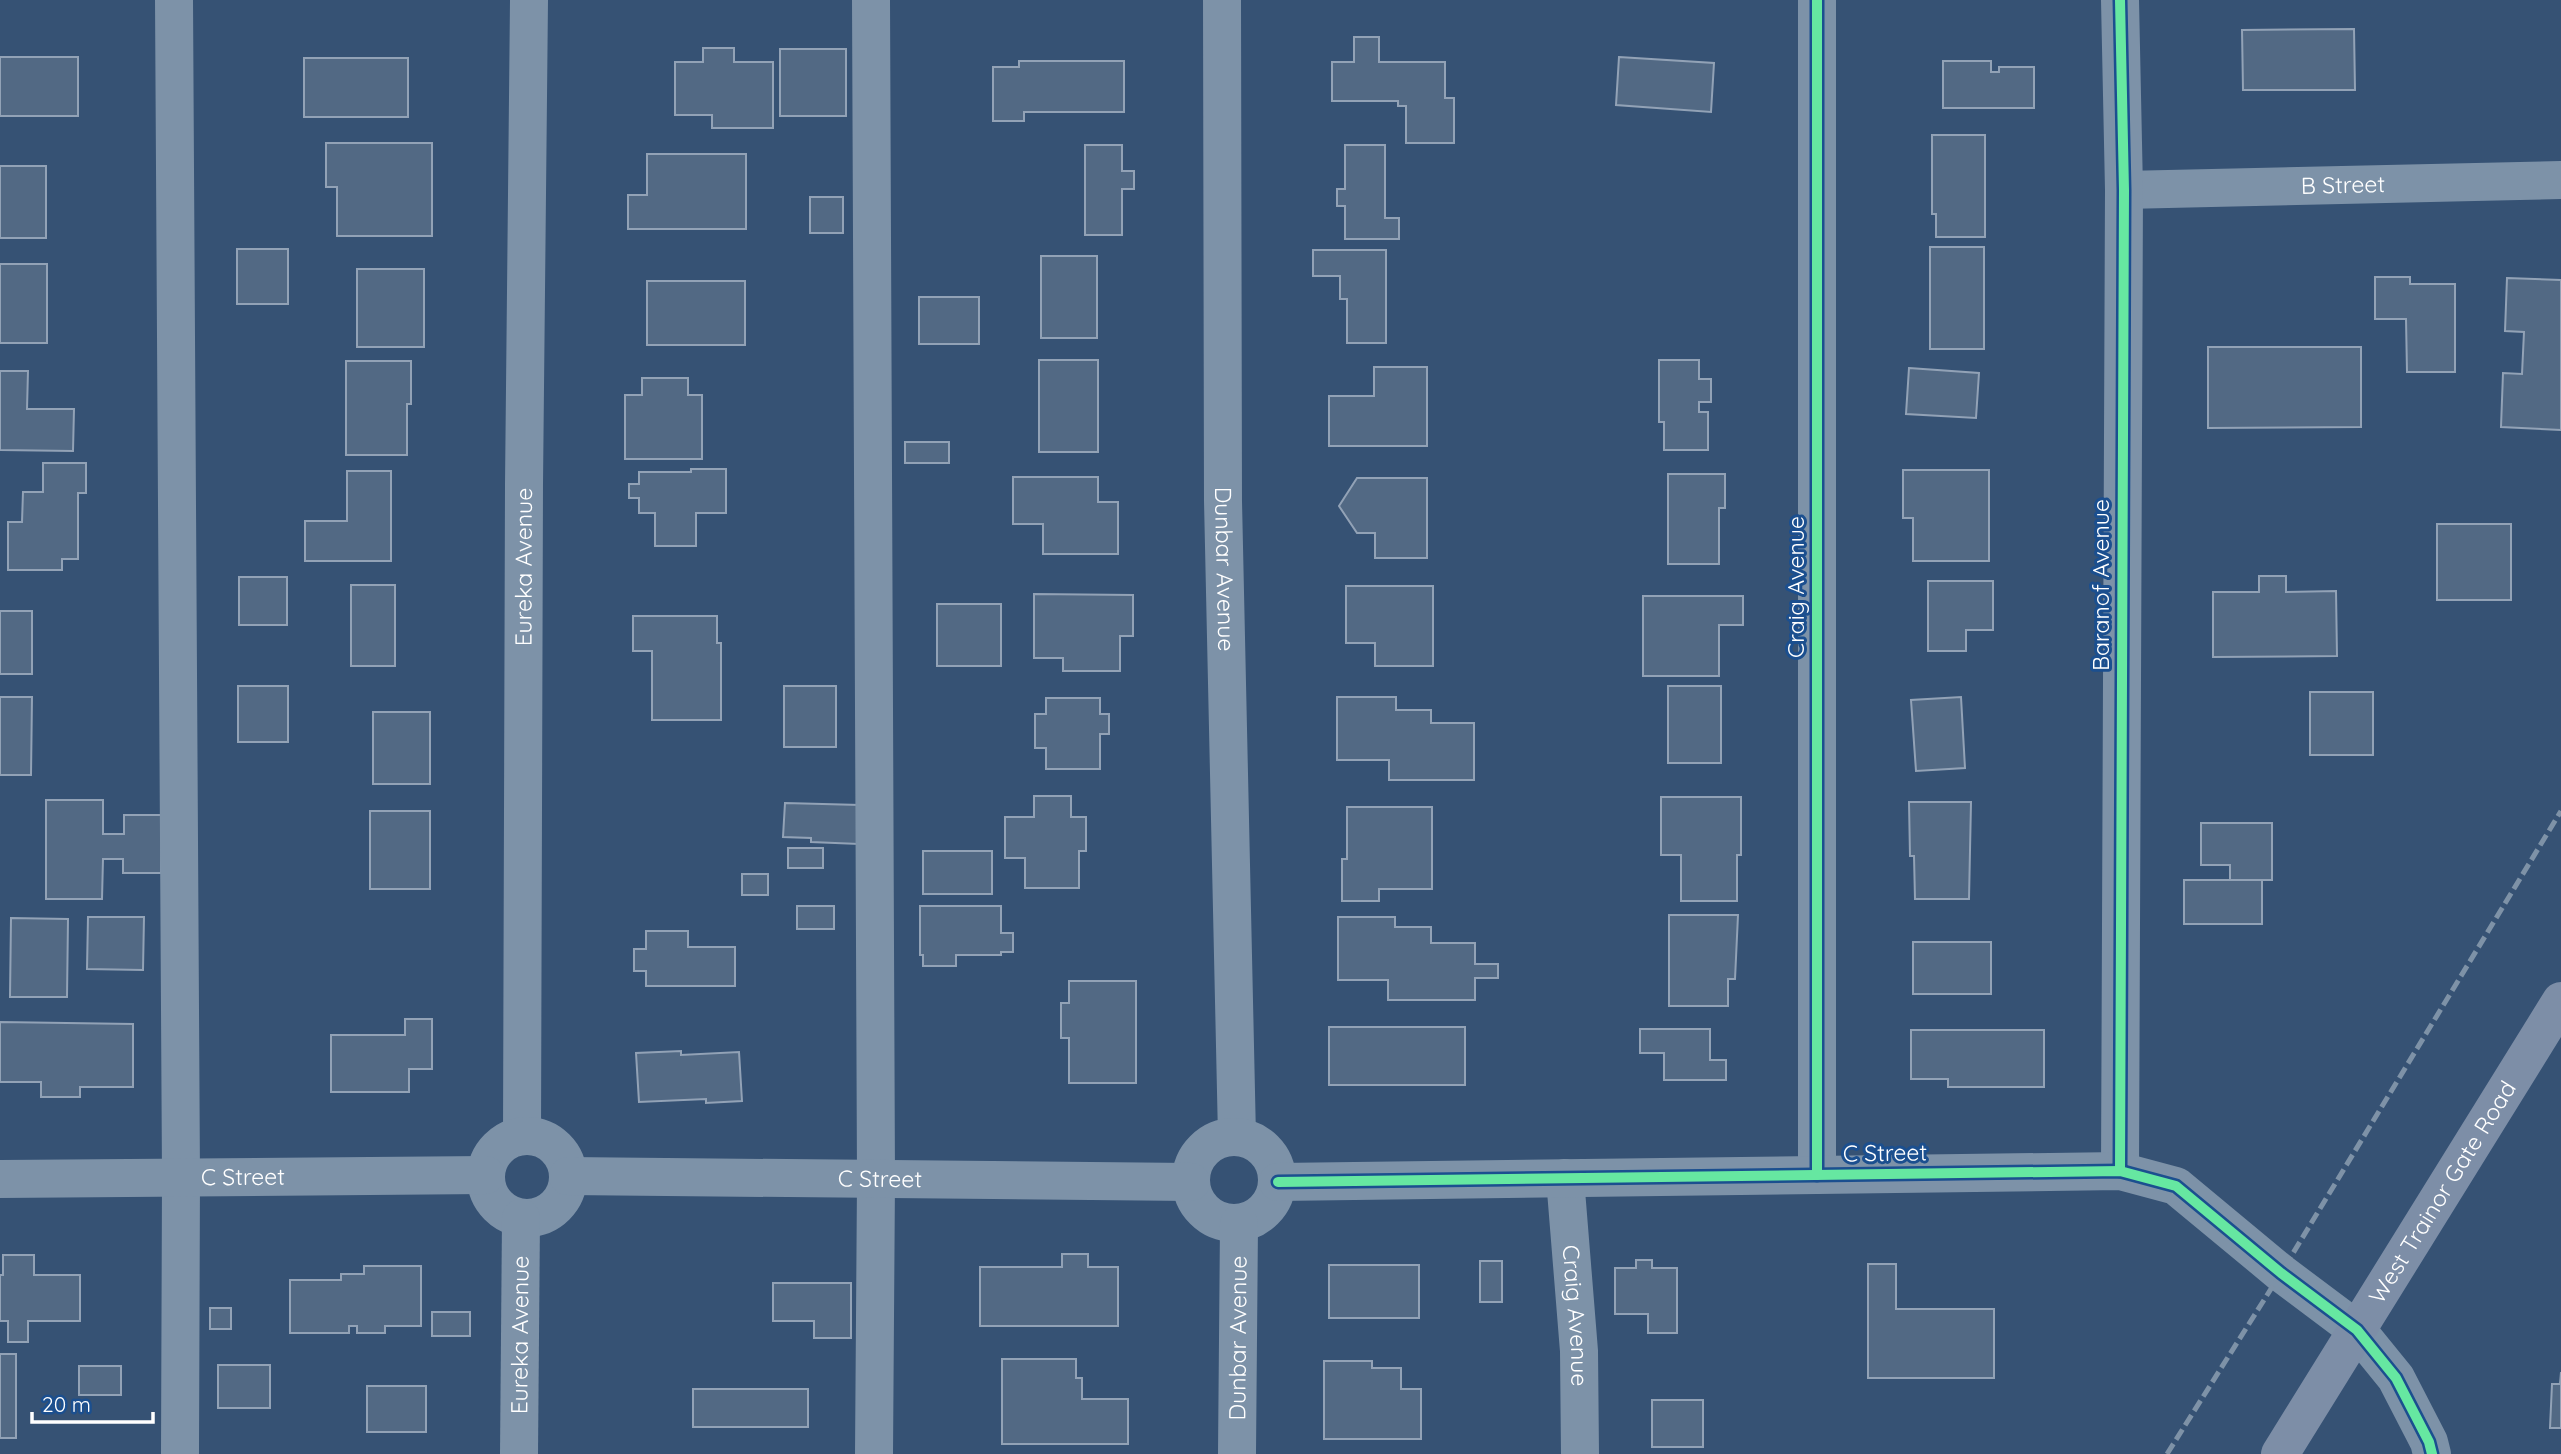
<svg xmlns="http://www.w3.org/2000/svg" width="2561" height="1454" viewBox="0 0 2561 1454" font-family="Quicksand,sans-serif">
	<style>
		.building { fill: #526984; stroke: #92a2b6; stroke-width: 2 }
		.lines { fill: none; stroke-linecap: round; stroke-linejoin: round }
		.minor { stroke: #7d92a8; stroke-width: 38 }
		.major { stroke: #7d8ea7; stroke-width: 38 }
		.rail { stroke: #7e92a7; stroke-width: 5; stroke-dasharray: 12 5; stroke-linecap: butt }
		.cycleway-casing { stroke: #1b4f8f; stroke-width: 15 }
		.cycleway { stroke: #66e7a1; stroke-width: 10 }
		.labels { text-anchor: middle; stroke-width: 6; stroke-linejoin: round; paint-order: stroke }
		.street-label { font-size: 23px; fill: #fff; stroke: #1b4f8f }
	</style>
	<rect width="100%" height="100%" fill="#365274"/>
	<g class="building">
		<polygon points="2354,29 2355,90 2243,90 2242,30"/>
		<polygon points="1354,37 1379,37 1379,62 1445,62 1445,98 1454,98 1454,143 1406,143 1406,106 1398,106 1398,101 1332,101 1332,62 1354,62"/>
		<polygon points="703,48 734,48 734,62 773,62 773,128 712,128 712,115 675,115 675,62 703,62"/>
		<rect x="780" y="49" width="66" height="67"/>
		<rect x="0" y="57" width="78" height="59"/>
		<polygon points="1619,57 1714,63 1711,112 1616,105"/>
		<rect x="304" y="58" width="104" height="59"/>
		<polygon points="1019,61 1124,61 1124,112 1024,112 1024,121 993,121 993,67 1019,67"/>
		<polygon points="1943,61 1991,61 1991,72 1999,72 1999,67 2034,67 2034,108 1943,108"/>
		<polygon points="1932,135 1985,135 1985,237 1936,237 1936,214 1932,214"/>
		<polygon points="326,143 432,143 432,236 337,236 337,187 326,187"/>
		<polygon points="1085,145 1122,145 1122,171 1134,171 1134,189 1122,189 1122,235 1085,235"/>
		<polygon points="1345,145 1385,145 1385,218 1399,218 1399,239 1345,239 1345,206 1337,206 1337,189 1345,189"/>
		<polygon points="647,154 746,154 746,229 628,229 628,195 647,195"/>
		<rect x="0" y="166" width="46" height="72"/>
		<rect x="810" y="197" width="33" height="36"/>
		<rect x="1930" y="247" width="54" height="102"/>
		<rect x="237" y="249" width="51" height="55"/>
		<polygon points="1313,250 1386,250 1386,343 1347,343 1347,299 1340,299 1340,276 1313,276"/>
		<rect x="1041" y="256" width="56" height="82"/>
		<rect x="0" y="264" width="47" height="79"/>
		<rect x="357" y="269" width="67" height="78"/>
		<polygon points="2375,277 2410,277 2410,284 2455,284 2455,372 2407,372 2406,319 2375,319"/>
		<polygon points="2507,278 2561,280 2561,430 2501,427 2503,373 2522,374 2524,332 2505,331"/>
		<rect x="647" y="281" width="98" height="64"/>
		<rect x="919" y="297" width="60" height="47"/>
		<polygon points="2208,347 2361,347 2361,427 2208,428"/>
		<rect x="1039" y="360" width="59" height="92"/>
		<polygon points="1659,360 1699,360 1699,379 1711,379 1711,402 1699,402 1699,412 1708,412 1708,450 1664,450 1664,422 1659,422"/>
		<polygon points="346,361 411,361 411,404 407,404 407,455 346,455"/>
		<polygon points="1374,367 1427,367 1427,446 1329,446 1329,396 1374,396"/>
		<polygon points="1909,368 1979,373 1976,418 1906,414"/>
		<polygon points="0,371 28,371 27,409 74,409 73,451 0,450"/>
		<polygon points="642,378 688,378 688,395 702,395 702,459 625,459 625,395 642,395"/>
		<rect x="905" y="442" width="44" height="21"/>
		<polygon points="43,463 86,463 86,493 78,493 78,559 62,559 62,570 8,570 8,522 22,522 23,492 43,492"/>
		<polygon points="691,469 726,469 726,513 696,513 696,546 655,546 655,513 639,513 639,498 629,498 629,484 639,484 639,472 691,472"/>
		<polygon points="1903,470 1989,470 1989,561 1913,561 1913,518 1903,518"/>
		<polygon points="347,471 391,471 391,561 305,561 305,521 347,521"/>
		<polygon points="1668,474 1725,474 1725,508 1719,508 1719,564 1668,564"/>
		<polygon points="1013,477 1098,477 1098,502 1118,502 1118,554 1043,554 1043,524 1013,524"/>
		<polygon points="1357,478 1427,478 1427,558 1375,558 1375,533 1357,533 1339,506"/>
		<rect x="2437" y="524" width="74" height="76"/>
		<polygon points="2259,576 2286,576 2286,592 2336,591 2337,656 2213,657 2213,592 2259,592"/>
		<rect x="239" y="577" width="48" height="48"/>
		<polygon points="1928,581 1993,581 1993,630 1966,630 1966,651 1928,651"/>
		<rect x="351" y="585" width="44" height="81"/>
		<polygon points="1346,586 1433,586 1433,666 1375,666 1375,643 1346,643"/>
		<polygon points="1034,594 1133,595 1133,636 1120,636 1120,671 1063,671 1063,658 1034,658"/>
		<polygon points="1643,596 1743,596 1743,625 1719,625 1719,676 1643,676"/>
		<rect x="937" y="604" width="64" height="62"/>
		<rect x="0" y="611" width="32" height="63"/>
		<polygon points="633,616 717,616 717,643 721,643 721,720 652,720 652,651 633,651"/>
		<rect x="238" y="686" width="50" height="56"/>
		<rect x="784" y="686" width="52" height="61"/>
		<rect x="1668" y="686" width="53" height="77"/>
		<rect x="2310" y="692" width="63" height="63"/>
		<polygon points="0,697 32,697 31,775 0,775"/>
		<polygon points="1337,697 1396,697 1396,710 1431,710 1431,723 1474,723 1474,780 1389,780 1389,760 1337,760"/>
		<polygon points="1961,697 1965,768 1916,771 1911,700"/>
		<polygon points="1046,698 1100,698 1100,714 1109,714 1109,734 1100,734 1100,769 1046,769 1046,748 1035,748 1035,714 1046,714"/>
		<rect x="373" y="712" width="57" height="72"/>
		<polygon points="1034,796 1071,796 1071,817 1086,817 1086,851 1079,851 1079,888 1025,888 1025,858 1005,858 1005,817 1034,817"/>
		<polygon points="1661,797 1741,797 1741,855 1737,855 1737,901 1681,901 1681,855 1661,855"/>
		<polygon points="46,800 103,800 103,834 124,834 124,815 162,815 161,873 123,873 123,859 103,859 102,899 46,899"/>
		<polygon points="1909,802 1971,802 1969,899 1915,899 1914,856 1910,856"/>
		<polygon points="785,803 860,805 859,844 811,842 811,838 783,837"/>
		<polygon points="1347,807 1432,807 1432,889 1379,889 1379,901 1342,901 1342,859 1347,859"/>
		<rect x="370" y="811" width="60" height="78"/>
		<polygon points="2201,823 2272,823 2272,880 2230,880 2230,865 2201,865"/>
		<rect x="788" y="848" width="35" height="20"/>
		<rect x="923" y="851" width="69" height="43"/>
		<rect x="742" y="874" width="26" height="21"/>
		<rect x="2184" y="880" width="78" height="44"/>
		<rect x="797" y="906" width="37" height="23"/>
		<polygon points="920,906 1001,906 1001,933 1013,933 1013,952 1001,952 1001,955 956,955 956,966 923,966 923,955 920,955"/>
		<polygon points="1669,915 1738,915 1735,979 1728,979 1728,1006 1669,1006"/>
		<polygon points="88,917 144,917 143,970 87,969"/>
		<polygon points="1338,917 1395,917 1395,927 1431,927 1431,943 1475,943 1475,964 1498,964 1498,978 1475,978 1475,1000 1388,1000 1388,980 1338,980"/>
		<polygon points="11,918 68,919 67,997 10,997"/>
		<polygon points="646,931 688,931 688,947 735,947 735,986 646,986 646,971 634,971 634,949 646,949"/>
		<rect x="1913" y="942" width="78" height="52"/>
		<polygon points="1069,981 1136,981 1136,1083 1069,1083 1069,1038 1061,1038 1061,1003 1069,1003"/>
		<polygon points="405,1019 432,1019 432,1069 409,1069 409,1092 331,1092 331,1035 405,1035"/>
		<polygon points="0,1022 133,1024 133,1087 80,1087 80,1097 41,1097 41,1082 0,1082"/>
		<rect x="1329" y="1027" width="136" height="58"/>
		<polygon points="1640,1029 1710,1029 1710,1060 1726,1060 1726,1080 1664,1080 1664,1053 1640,1053"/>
		<polygon points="1911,1030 2044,1030 2044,1087 1948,1087 1948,1079 1911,1079"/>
		<polygon points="681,1051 681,1055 739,1052 742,1101 706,1103 706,1099 639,1102 636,1053"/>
		<polygon points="1062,1254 1088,1254 1088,1267 1118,1267 1118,1326 980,1326 980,1267 1062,1267"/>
		<polygon points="3,1255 34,1255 34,1275 80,1275 80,1321 28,1321 28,1342 8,1342 8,1321 0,1321 0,1275 3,1275"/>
		<polygon points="1636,1260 1652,1260 1652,1268 1677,1268 1677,1333 1648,1333 1648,1314 1615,1314 1615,1268 1636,1268"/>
		<rect x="1480" y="1261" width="22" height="41"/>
		<polygon points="1868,1264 1896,1264 1896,1309 1994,1309 1994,1378 1868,1378"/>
		<rect x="1329" y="1265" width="90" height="53"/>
		<polygon points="364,1266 421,1266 421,1326 385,1326 385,1333 357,1333 357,1326 349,1326 349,1333 290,1333 290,1280 341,1280 341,1274 364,1274"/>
		<polygon points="773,1283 851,1283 851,1338 814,1338 814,1321 773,1321"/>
		<rect x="210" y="1308" width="21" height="21"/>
		<rect x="432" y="1312" width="38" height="24"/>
		<rect x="0" y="1354" width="16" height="84"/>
		<polygon points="1002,1359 1076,1359 1076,1378 1082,1378 1082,1399 1128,1399 1128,1444 1002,1444"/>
		<polygon points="1324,1361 1372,1361 1372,1368 1401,1368 1401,1389 1421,1389 1421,1439 1324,1439"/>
		<rect x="218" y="1365" width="52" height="43"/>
		<rect x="79" y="1366" width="42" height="29"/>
		<polygon points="2561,1372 2561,1428 2550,1428 2552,1384 2560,1384"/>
		<rect x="367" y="1386" width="59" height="46"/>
		<rect x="693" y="1389" width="115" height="38"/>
		<rect x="1652" y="1400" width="51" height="47"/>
	</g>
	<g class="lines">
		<g class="minor">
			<polyline points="174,0 181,1177 180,1454"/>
			<polyline points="871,0 876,1180 874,1454"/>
			<path id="s1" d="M 1222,0 L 1223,501 L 1237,1137"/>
			<polyline points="1817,0 1817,1175"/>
			<path id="s2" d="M 2124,190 L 2561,180"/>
			<path id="s3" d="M 522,1136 L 524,485 L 529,0"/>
			<circle cx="527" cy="1177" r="41"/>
			<circle cx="1234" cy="1180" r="43"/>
			<polyline points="2120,1171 2124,190 2120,0"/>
			<path id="s4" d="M 568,1176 L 1191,1182"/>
			<path id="s5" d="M 1565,1178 L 1579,1351 L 1580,1454"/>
			<path id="s6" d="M 0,1179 L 486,1175"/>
			<polyline points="1278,1182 2120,1171 2176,1186 2281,1273 2357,1330 2396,1378 2429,1442 2432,1454"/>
			<path id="s7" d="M 519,1454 L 521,1218"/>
			<path id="s8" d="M 1237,1454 L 1239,1224"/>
		</g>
		<path class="major" id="s9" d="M 2280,1454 L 2561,1001"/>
		<polyline class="rail" points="2167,1454 2281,1273 2561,811"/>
		<defs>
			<g id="cycleway">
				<polyline points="1817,0 1817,1175"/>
				<polyline points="2120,1171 2124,190 2120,0"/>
				<polyline points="1278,1182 2120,1171 2176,1186 2281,1273 2357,1330 2396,1378 2429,1442 2432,1454"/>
			</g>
		</defs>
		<use href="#cycleway" class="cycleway-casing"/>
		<use href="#cycleway" class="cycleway"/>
	</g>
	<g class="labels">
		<g class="street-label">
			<text dy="8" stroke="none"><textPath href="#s2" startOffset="219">B Street</textPath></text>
			<text dy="8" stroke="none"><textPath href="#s3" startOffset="569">Eureka Avenue</textPath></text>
			<text dy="8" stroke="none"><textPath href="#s1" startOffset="569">Dunbar Avenue</textPath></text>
			<text transform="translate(2101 585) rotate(-90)" y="8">Baranof Avenue</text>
			<text transform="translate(1796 587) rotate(-90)" y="8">Craig Avenue</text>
			<text transform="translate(1885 1153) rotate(-1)" y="8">C Street</text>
			<text dy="8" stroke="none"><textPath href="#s6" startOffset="243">C Street</textPath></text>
			<text dy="8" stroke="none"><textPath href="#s4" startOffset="312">C Street</textPath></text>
			<text dy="8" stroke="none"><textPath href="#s9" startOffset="308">West Trainor Gate Road</textPath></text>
			<text dy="8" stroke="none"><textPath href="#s5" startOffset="138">Craig Avenue</textPath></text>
			<text dy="8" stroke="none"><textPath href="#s7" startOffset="119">Eureka Avenue</textPath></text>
			<text dy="8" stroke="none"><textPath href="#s8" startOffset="116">Dunbar Avenue</textPath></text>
		</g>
	</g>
	<path d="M32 1412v10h121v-10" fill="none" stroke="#ffffff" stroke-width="3.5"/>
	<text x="42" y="1412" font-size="21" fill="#ffffff" stroke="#1b4f8f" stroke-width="5" paint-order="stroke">20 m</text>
</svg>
